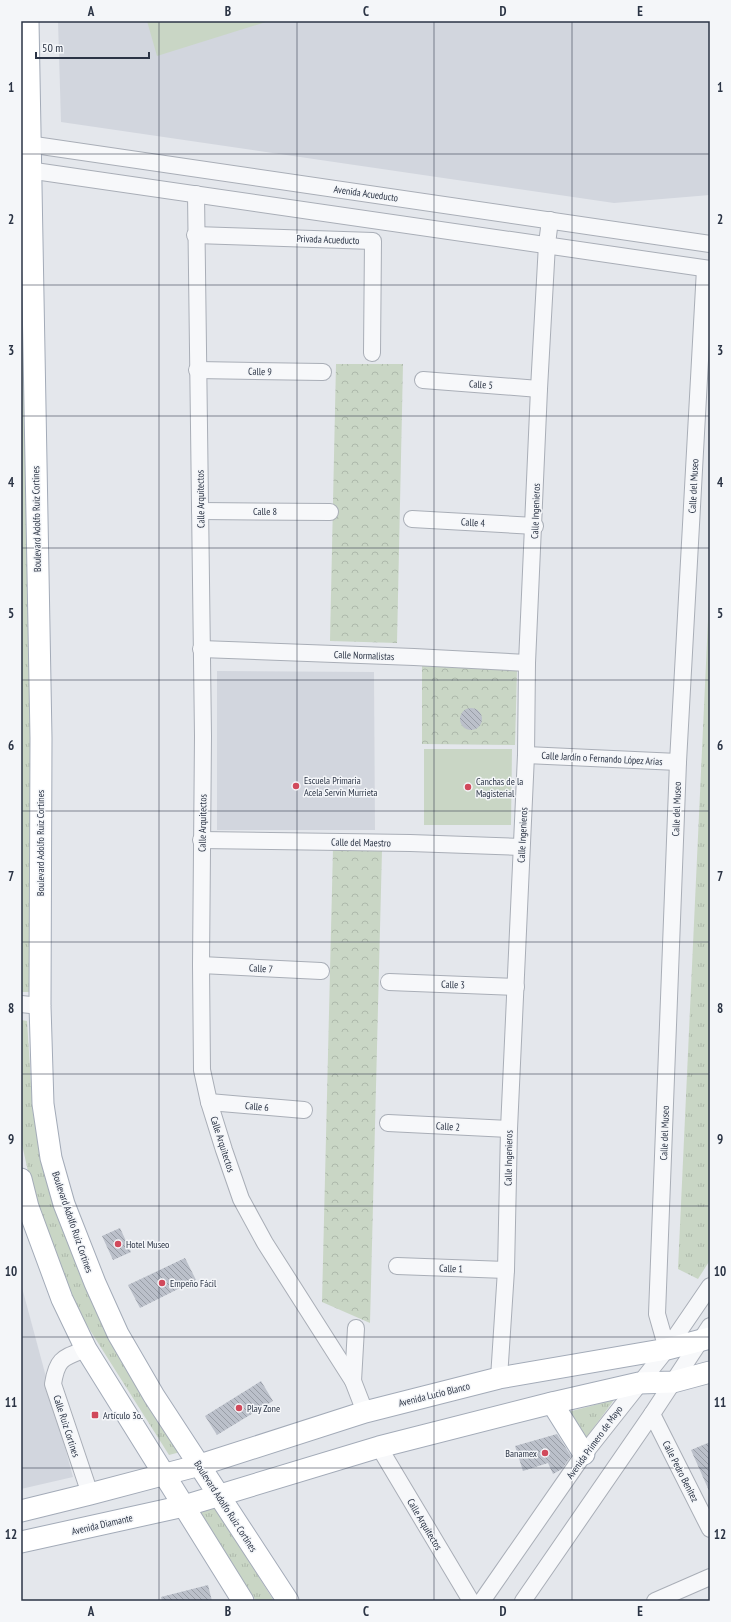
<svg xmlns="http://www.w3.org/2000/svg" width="731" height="1622" viewBox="0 0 731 1622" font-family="'PT Sans Narrow',sans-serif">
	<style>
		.built { fill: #d2d6de }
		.grass { fill: url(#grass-tufts) }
		.park { fill: url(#park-crowns) }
		.garden { fill: #c9d6c5 }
		.building { fill: url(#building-back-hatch) }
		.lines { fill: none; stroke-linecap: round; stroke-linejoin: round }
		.minor-casing { stroke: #a9aeb7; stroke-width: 18 }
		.major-casing { stroke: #a3abb8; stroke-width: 23 }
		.minor { stroke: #f7f8fa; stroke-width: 16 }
		.major { stroke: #fff; stroke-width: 21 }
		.grid { fill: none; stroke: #2b3445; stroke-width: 1; stroke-opacity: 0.55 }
		.poi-dot { fill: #d1495b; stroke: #f4f6f9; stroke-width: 1.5 }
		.labels { text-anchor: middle; stroke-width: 3; stroke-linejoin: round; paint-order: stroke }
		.street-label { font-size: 10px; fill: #2b3445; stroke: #f4f6f9 }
		.poi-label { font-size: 10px; fill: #2b3445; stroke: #f4f6f9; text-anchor: start }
		.neatline { fill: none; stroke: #2b3445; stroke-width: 1.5 }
		.grid-label { font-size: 13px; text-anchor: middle; font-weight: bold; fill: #2b3445 }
	</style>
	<defs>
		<pattern id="grass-tufts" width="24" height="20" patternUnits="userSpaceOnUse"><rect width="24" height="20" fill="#c9d6c5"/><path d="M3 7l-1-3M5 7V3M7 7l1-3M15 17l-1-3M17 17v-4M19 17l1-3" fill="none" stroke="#adb8ab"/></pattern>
		<pattern id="park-crowns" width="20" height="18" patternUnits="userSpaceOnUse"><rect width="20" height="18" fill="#c9d6c5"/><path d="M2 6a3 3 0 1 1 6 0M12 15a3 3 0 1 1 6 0" fill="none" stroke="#adb8ab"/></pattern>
		<pattern id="building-back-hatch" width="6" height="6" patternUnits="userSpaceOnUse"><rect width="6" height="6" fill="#bbc0ca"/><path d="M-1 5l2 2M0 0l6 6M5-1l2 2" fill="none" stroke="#989da6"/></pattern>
	</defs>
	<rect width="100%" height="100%" fill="#e4e7ec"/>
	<g class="built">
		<polygon points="58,21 710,21 710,195 614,203 61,122"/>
		<polygon points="217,671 374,672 375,830 217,830"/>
		<polygon points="21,1284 73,1477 21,1489"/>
	</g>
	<g class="grass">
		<polygon points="21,235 24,235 31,711 32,992 21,992"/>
		<polygon points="710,577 710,1260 698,1279 678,1269"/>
		<polygon points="21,1020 27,1021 33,1114 55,1203 188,1450 169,1455 69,1297 36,1207 21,1140"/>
		<polygon points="614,1400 586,1438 568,1412"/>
		<polygon points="213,1504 274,1601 256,1601 198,1508"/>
	</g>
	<g class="park">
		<polygon points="336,364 403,364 397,643 330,641"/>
		<polygon points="422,666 517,670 515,745 422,744"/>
		<polygon points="333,848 382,850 370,1323 322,1302"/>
	</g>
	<g class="garden">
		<polygon points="147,21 269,21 157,56"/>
		<polygon points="424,749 512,749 511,825 424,825"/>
	</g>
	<g class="building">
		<circle cx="471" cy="719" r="11"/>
		<polygon points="120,1228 131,1252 113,1260 102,1236"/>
		<polygon points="185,1258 196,1280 140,1308 128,1285"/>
		<polygon points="261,1381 273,1401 217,1435 205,1416"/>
		<polygon points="557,1434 571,1456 562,1469 553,1474 548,1463 523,1471 515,1446"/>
		<polygon points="710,1442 710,1493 691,1450"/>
		<polygon points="208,1585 212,1601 162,1601 161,1597"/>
	</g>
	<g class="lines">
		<defs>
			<g id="minor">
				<polyline points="21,143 710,244"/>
				<polyline points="21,169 710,269"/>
				<polyline points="196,194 203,736 201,965 202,1070 209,1102 224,1150 241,1199 265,1243 353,1381 365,1412"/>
				<polyline points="195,235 373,241 372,353"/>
				<polyline points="197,370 323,372"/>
				<polyline points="423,380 539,389"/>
				<polyline points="200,511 330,512"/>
				<polyline points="412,519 535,526"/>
				<polyline points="201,649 414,657 527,663"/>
				<polyline points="526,755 678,762"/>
				<polyline points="201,840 410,843 521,847"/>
				<polyline points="201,965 321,971"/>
				<polyline points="389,982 516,987"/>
				<polyline points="21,1004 40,1006"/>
				<polyline points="209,1102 304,1110"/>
				<polyline points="388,1123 509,1129"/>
				<polyline points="397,1266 506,1270"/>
				<path d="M 86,1349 C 63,1358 57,1358 53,1384 L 90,1494"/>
				<polyline points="667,1349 657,1314 678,762 705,269"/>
				<polyline points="499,1378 506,1270 509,1129 526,755 527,663 539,389 547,244 550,220"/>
				<polyline points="353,1381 356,1328"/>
				<polyline points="652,1414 710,1529"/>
				<polyline points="379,1447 471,1601"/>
				<polyline points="482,1601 584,1454 667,1349 710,1286"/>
				<polyline points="523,1601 652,1414 710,1326"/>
				<polyline points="655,1601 710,1577"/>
			</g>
			<g id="major">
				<polyline points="28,21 41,738 40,1006 43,1104 51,1158 64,1204 95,1283 118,1334 154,1396 288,1601"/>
				<polyline points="21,1179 28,1207 62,1299 86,1349 243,1601"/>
				<polyline points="552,1403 584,1454"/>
				<polyline points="21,1511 90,1494 200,1465 365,1412 499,1378 667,1349 710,1338"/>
				<polyline points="21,1542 184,1506 379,1447 552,1403 639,1383 673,1382 710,1372"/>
			</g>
		</defs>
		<use href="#minor" class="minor-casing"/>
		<use href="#major" class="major-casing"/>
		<use href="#minor" class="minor"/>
		<use href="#major" class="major"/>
	</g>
	<path class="grid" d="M 159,21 L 159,1601M 297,21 L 297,1601M 434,21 L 434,1601M 572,21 L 572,1601M 21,154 L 710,154M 21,285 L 710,285M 21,416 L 710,416M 21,548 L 710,548M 21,680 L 710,680M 21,811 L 710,811M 21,942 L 710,942M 21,1074 L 710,1074M 21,1206 L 710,1206M 21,1337 L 710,1337M 21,1468 L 710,1468"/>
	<g class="poi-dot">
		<circle cx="296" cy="786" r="4"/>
		<circle cx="468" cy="787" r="4"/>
		<circle cx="118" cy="1244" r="4"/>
		<circle cx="162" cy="1283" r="4"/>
		<circle cx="239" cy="1408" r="4"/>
		<rect x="91" y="1411" width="8" height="8" rx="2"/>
		<circle cx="545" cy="1453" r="4"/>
	</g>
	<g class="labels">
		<g class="street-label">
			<text transform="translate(366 193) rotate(8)" y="4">Avenida Acueducto</text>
			<text transform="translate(328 239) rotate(2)" y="4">Privada Acueducto</text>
			<text transform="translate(260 371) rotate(1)" y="4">Calle 9</text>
			<text transform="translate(481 384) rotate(4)" y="4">Calle 5</text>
			<text transform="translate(693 486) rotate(-87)" y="4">Calle del Museo</text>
			<text transform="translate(200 499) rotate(-91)" y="4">Calle Arquitectos</text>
			<text x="265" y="515">Calle 8</text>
			<text transform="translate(535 511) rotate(-88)" y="4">Calle Ingenieros</text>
			<text transform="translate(36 519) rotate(-91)" y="4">Boulevard Adolfo Ruiz Cortines</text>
			<text transform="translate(473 522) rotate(3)" y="4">Calle 4</text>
			<text transform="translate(364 655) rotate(2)" y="4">Calle Normalistas</text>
			<text transform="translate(602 758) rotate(3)" y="4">Calle Jardín o Fernando López Arias</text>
			<text transform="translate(676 809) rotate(-88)" y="4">Calle del Museo</text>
			<text transform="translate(202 823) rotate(-89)" y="4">Calle Arquitectos</text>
			<text transform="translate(522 835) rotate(-87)" y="4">Calle Ingenieros</text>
			<text transform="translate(361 842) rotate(1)" y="4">Calle del Maestro</text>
			<text transform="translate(40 843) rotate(-90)" y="4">Boulevard Adolfo Ruiz Cortines</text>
			<text transform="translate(261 968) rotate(3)" y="4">Calle 7</text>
			<text transform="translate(453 984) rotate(2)" y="4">Calle 3</text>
			<text transform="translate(257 1106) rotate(5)" y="4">Calle 6</text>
			<text transform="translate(448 1126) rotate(3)" y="4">Calle 2</text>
			<text transform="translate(664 1133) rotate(-88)" y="4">Calle del Museo</text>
			<text transform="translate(223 1144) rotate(72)" y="4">Calle Arquitectos</text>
			<text transform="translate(508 1158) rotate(-89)" y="4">Calle Ingenieros</text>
			<text transform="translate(73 1222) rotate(71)" y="4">Boulevard Adolfo Ruiz Cortines</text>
			<text transform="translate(451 1268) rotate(2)" y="4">Calle 1</text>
			<text transform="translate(434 1394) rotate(-14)" y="4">Avenida Lucio Blanco</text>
			<text transform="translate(67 1426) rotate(72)" y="4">Calle Ruiz Cortines</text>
			<text transform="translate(594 1442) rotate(-54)" y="4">Avenida Primero de Mayo</text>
			<text transform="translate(681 1471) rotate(63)" y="4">Calle Pedro Benítez</text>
			<text transform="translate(226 1506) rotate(57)" y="4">Boulevard Adolfo Ruiz Cortines</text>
			<text transform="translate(102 1524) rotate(-13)" y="4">Avenida Diamante</text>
			<text transform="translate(425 1524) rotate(59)" y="4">Calle Arquitectos</text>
		</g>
		<g class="poi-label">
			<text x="304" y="784">Escuela Primaria<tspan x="304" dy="12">Acela Servín Murrieta</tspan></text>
			<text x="476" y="785">Canchas de la<tspan x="476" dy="12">Magisterial</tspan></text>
			<text x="126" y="1248">Hotel Museo</text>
			<text x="170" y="1287">Empeño Fácil</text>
			<text x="247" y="1412">Play Zone</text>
			<text x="103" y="1419">Artículo 3o.</text>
			<text x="537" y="1457" text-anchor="end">Banamex</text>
		</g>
	</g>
	<rect width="731" height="1622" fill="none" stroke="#f4f6f9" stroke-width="44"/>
	<path d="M36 52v6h113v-6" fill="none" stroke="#2b3445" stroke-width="2"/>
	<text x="42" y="52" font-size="12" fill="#2b3445" stroke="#f4f6f9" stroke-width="3" paint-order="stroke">50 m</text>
	<rect x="22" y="22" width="687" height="1578" class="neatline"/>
	<g class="grid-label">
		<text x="91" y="16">A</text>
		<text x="228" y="16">B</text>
		<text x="366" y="16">C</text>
		<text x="503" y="16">D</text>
		<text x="640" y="16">E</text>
		<text x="11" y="92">1</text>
		<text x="720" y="92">1</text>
		<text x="11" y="224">2</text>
		<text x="720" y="224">2</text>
		<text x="11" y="355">3</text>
		<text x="720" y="355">3</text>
		<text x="11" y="487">4</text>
		<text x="720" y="487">4</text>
		<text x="11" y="618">5</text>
		<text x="720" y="618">5</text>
		<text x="11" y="750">6</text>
		<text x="720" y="750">6</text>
		<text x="11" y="881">7</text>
		<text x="720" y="881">7</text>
		<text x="11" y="1013">8</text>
		<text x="720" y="1013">8</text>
		<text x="11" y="1144">9</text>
		<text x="720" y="1144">9</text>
		<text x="11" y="1276">10</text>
		<text x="720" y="1276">10</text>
		<text x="11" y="1407">11</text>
		<text x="720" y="1407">11</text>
		<text x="11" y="1539">12</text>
		<text x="720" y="1539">12</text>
		<text x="91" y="1616">A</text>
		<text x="228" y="1616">B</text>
		<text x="366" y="1616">C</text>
		<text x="503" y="1616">D</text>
		<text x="640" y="1616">E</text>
	</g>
</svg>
